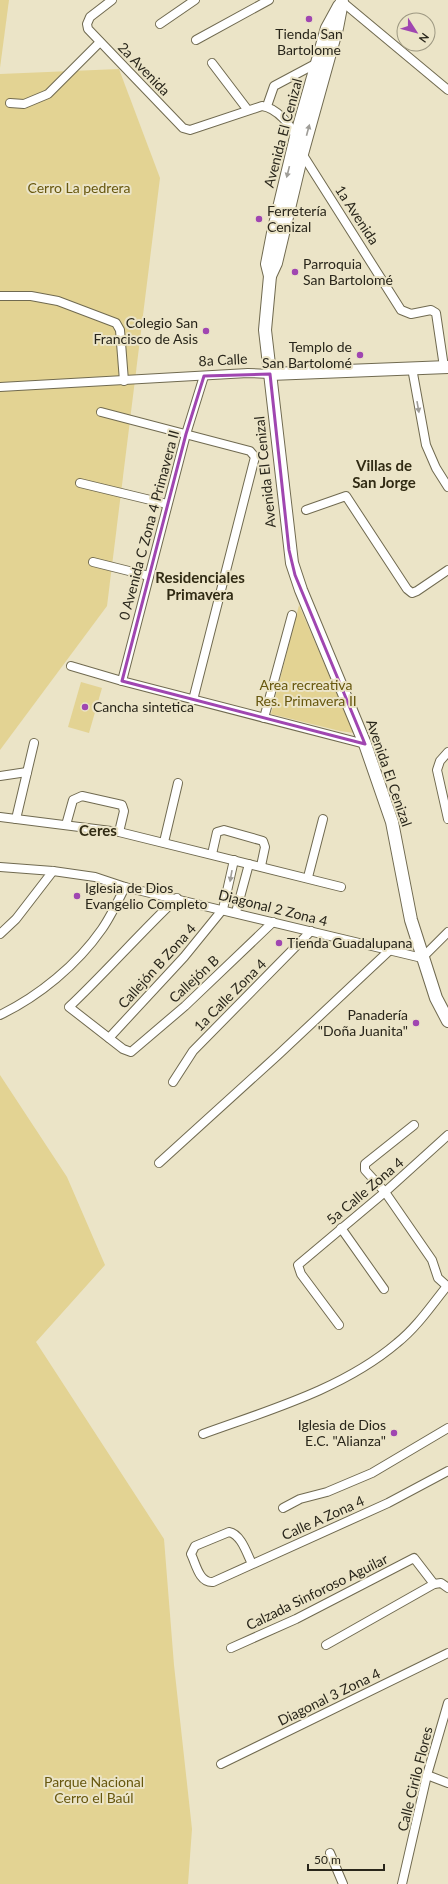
<svg xmlns="http://www.w3.org/2000/svg" width="448" height="1884" viewBox="0 0 448 1884" font-family="Lato,sans-serif">
	<style>
		.green { fill: #e3d393 }
		.lines { fill: none; stroke-linecap: round; stroke-linejoin: round }
		.street-casing { stroke: #706a50; stroke-width: 10 }
		.secondary-casing { stroke: #706a50; stroke-width: 14 }
		.street { stroke: #fff; stroke-width: 8 }
		.secondary { stroke: #fff; stroke-width: 12 }
		.oneway { fill: #9f9d98 }
		.marked { fill: none; stroke: #a046b1; stroke-width: 3; stroke-linejoin: round }
		.poi-dot { fill: #a046b1; stroke: #ebe4c7; stroke-width: 1.5 }
		.labels { text-anchor: middle; stroke-width: 4; stroke-linejoin: round; paint-order: stroke }
		.poi-label { font-size: 14px; fill: #29261b; stroke: #ebe4c7; text-anchor: start }
		.street-label { font-size: 14px; fill: #29261b; stroke: #ebe4c7 }
		.park-label { font-size: 14px; fill: #67570e; stroke: #ebe4c7 }
		.neighbourhood-label { font-size: 15px; font-weight: bold; fill: #312b14; stroke: #ebe4c7 }
	</style>
	<rect width="100%" height="100%" fill="#ebe4c7"/>
	<g class="green">
		<polygon points="0,0 9,0 0,68"/>
		<polygon points="119,69 160,178 107,606 0,750 0,74"/>
		<polygon points="299,605 354,733 340,731 271,714"/>
		<polygon points="81,682 102,688 89,733 68,727"/>
		<polygon points="0,1075 67,1177 105,1265 36,1342 164,1539 174,1665 192,1829 188,1884 0,1884"/>
	</g>
	<g class="lines">
		<defs>
			<g id="street">
				<path d="M 112,0 L 90,17 L 87,24 L 88,29 L 183,128 L 190,130 L 262,106 C 277,108 291,125 297,139"/>
				<polyline points="340,0 448,90"/>
				<polyline points="160,24 195,0"/>
				<polyline points="196,40 269,0"/>
				<polyline points="212,63 247,109"/>
				<polyline points="10,103 24,104 48,94 100,42"/>
				<polyline points="267,106 274,86 319,62"/>
				<polyline points="301,152 401,310 411,314 431,310 436,313 444,367"/>
				<polyline points="0,296 31,296 58,301 116,323 120,330 124,381"/>
				<polyline points="412,368 426,445 436,468 448,487"/>
				<polyline points="0,387 248,373 270,374"/>
				<polyline points="101,412 250,451 255,457 193,700"/>
				<polyline points="80,483 167,504"/>
				<polyline points="306,510 346,496 407,589 412,593 417,591 448,570"/>
				<polyline points="93,562 149,576"/>
				<polyline points="71,666 122,681 365,744"/>
				<polyline points="122,681 186,434 204,376"/>
				<polyline points="264,718 292,615"/>
				<polyline points="448,752 440,761 437,770 448,819"/>
				<polyline points="0,776 27,772"/>
				<polyline points="0,817 119,832 341,887"/>
				<polyline points="16,819 34,743"/>
				<polyline points="66,825 73,800 82,796 122,805 124,811 119,832"/>
				<polyline points="164,842 178,783"/>
				<polyline points="212,854 217,832 224,830 263,841 265,847 261,866"/>
				<polyline points="0,867 53,871 95,877 125,887 422,958 448,932"/>
				<polyline points="308,877 323,819"/>
				<path d="M 177,898 C 140,933 106,972 69,1007 L 123,1049 L 131,1052 L 185,1006 L 273,922"/>
				<polyline points="236,912 249,864"/>
				<polyline points="0,934 16,919 53,871"/>
				<path d="M 0,1015 C 39,996 77,965 102,929 C 111,916 118,901 125,887"/>
				<polyline points="109,1038 184,957 223,909 234,860"/>
				<polyline points="173,1082 193,1051 311,931"/>
				<polyline points="414,1125 365,1164 365,1170 385,1192 432,1260 438,1278 448,1287"/>
				<polyline points="159,1163 278,1055 391,949"/>
				<polyline points="341,1228 384,1289"/>
				<polyline points="339,1325 301,1274 298,1265 385,1192 448,1135"/>
				<path d="M 203,1434 C 269,1410 343,1389 397,1343 C 417,1327 431,1306 447,1286"/>
				<polyline points="283,1508 300,1499 327,1492 372,1473 448,1428"/>
				<path d="M 252,1564 C 247,1554 241,1534 229,1532 L 195,1546 L 191,1554 C 196,1564 199,1583 213,1582 L 388,1503 L 448,1471"/>
				<polyline points="326,1645 434,1584 441,1583 448,1588"/>
				<polyline points="231,1648 296,1619 414,1558 434,1584"/>
				<polyline points="221,1764 448,1653"/>
				<polyline points="427,1775 448,1783"/>
				<polyline points="330,1853 343,1884"/>
				<polyline points="402,1884 427,1775 448,1703"/>
			</g>
			<g id="secondary">
				<polyline points="342,2 337,28 302,154 276,263 270,276 265,330 292,563 301,590 365,744 392,822 411,920 436,998 448,1021"/>
				<polyline points="270,276 267,264 273,233 296,137 327,28 339,6"/>
				<polyline points="270,374 448,367"/>
			</g>
		</defs>
		<use href="#street" class="street-casing"/>
		<use href="#secondary" class="secondary-casing"/>
		<use href="#street" class="street"/>
		<use href="#secondary" class="secondary"/>
	</g>
	<defs><path id="oneway-solid" d="M-6-.8H1V-3.2L6.5 0L1 3.2V.8H-6Z"/></defs>
	<g class="oneway">
		<use href="#oneway-solid" transform="translate(308 130) rotate(-75)"/>
		<use href="#oneway-solid" transform="translate(288 172) rotate(104)"/>
		<use href="#oneway-solid" transform="translate(418 407) rotate(80)"/>
		<use href="#oneway-solid" transform="translate(231 876) rotate(100)"/>
	</g>
	<path class="marked" d="M 270,374 L 289,550 L 295,575 L 365,744 L 122,681 L 186,434 L 204,376 Z"/>
	<g class="poi-dot">
		<circle cx="309" cy="19" r="4"/>
		<circle cx="259" cy="219" r="4"/>
		<circle cx="295" cy="272" r="4"/>
		<circle cx="206" cy="331" r="4"/>
		<circle cx="360" cy="355" r="4"/>
		<circle cx="85" cy="707" r="4"/>
		<circle cx="77" cy="896" r="4"/>
		<circle cx="279" cy="943" r="4"/>
		<circle cx="416" cy="1023" r="4"/>
		<circle cx="394" cy="1433" r="4"/>
	</g>
	<g class="labels">
		<g class="poi-label">
			<text x="309" y="39" text-anchor="middle">Tienda San<tspan x="309" dy="16">Bartolome</tspan></text>
			<text x="267" y="216">Ferretería<tspan x="267" dy="16">Cenizal</tspan></text>
			<text x="303" y="269">Parroquia<tspan x="303" dy="16">San Bartolomé</tspan></text>
			<text x="198" y="328" text-anchor="end">Colegio San<tspan x="198" dy="16">Francisco de Asis</tspan></text>
			<text x="352" y="352" text-anchor="end">Templo de<tspan x="352" dy="16">San Bartolomé</tspan></text>
			<text x="93" y="712">Cancha sintetica</text>
			<text x="85" y="893">Iglesia de Dios<tspan x="85" dy="16">Evangelio Completo</tspan></text>
			<text x="287" y="948">Tienda Guadalupana</text>
			<text x="408" y="1020" text-anchor="end">Panadería<tspan x="408" dy="16">"Doña Juanita"</tspan></text>
			<text x="386" y="1430" text-anchor="end">Iglesia de Dios<tspan x="386" dy="16">E.C. "Alianza"</tspan></text>
		</g>
		<g class="street-label">
			<text transform="translate(144 69) rotate(46)" y="5">2a Avenida</text>
			<text transform="translate(283 133) rotate(-75)" y="5">Avenida El Cenizal</text>
			<text transform="translate(357 215) rotate(57)" y="5">1a Avenida</text>
			<text transform="translate(223 360) rotate(-3)" y="5">8a Calle</text>
			<text transform="translate(265 472) rotate(-96)" y="5">Avenida El Cenizal</text>
			<text transform="translate(149 525) rotate(-75)" y="5">0 Avenida C Zona 4 Primavera II</text>
			<text transform="translate(389 773) rotate(71)" y="5">Avenida El Cenizal</text>
			<text transform="translate(273 908) rotate(14)" y="5">Diagonal 2 Zona 4</text>
			<text transform="translate(157 966) rotate(-48)" y="5">Callejón B Zona 4</text>
			<text transform="translate(194 979) rotate(-43)" y="5">Callejón B</text>
			<text transform="translate(230 995) rotate(-45)" y="5">1a Calle Zona 4</text>
			<text transform="translate(365 1191) rotate(-40)" y="5">5a Calle Zona 4</text>
			<text transform="translate(323 1518) rotate(-24)" y="5">Calle A Zona 4</text>
			<text transform="translate(317 1592) rotate(-26)" y="5">Calzada Sinforoso Aguilar</text>
			<text transform="translate(329 1697) rotate(-26)" y="5">Diagonal 3 Zona 4</text>
			<text transform="translate(415 1779) rotate(-76)" y="5">Calle Cirilo Flores</text>
		</g>
		<g class="park-label">
			<text x="79" y="193">Cerro La pedrera</text>
			<text x="306" y="690">Area recreativa<tspan x="306" dy="16">Res. Primavera II</tspan></text>
			<text x="94" y="1787">Parque Nacional<tspan x="94" dy="16">Cerro el Baúl</tspan></text>
		</g>
		<g class="neighbourhood-label">
			<text x="384" y="471">Villas de<tspan x="384" dy="17">San Jorge</tspan></text>
			<text x="200" y="583">Residenciales<tspan x="200" dy="17">Primavera</tspan></text>
			<text x="98" y="836">Ceres</text>
		</g>
	</g>
	<g transform="translate(416 32) rotate(126)"><circle r="19" fill="#ebe4c7" stroke="#9d9882"/>
	<path d="M0-3L7 15L0 10L-7 15Z" fill="#a046b1"/>
	<text y="-6" font-size="11" font-weight="bold" text-anchor="middle" fill="#29261b">N</text>
	</g>
	<path d="M308 1864v6h76v-6" fill="none" stroke="#29261b" stroke-width="2"/>
	<text x="314" y="1864" font-size="12" fill="#29261b" stroke="#ebe4c7" stroke-width="3" paint-order="stroke">50 m</text>
</svg>
